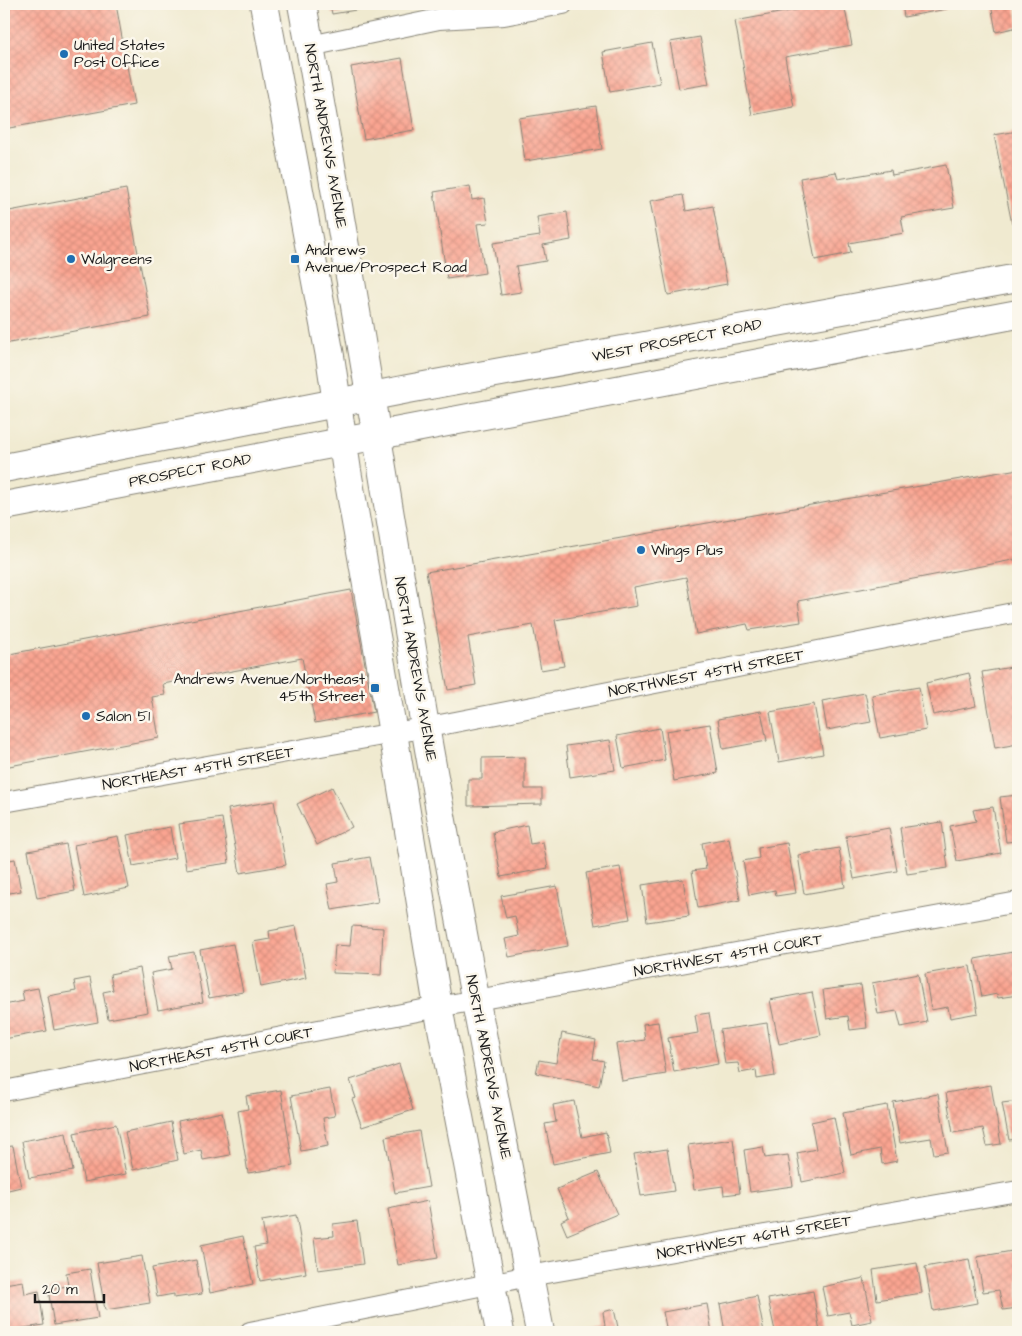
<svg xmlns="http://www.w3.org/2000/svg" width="1022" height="1336" viewBox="0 0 1022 1336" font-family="'Architects Daughter',sans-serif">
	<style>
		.building { fill: url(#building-cross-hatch) }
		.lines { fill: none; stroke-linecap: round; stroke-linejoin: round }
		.minor-casing { stroke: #868376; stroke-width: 22 }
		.secondary-casing { stroke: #868376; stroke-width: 30 }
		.minor { stroke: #fff; stroke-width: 20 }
		.secondary { stroke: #fff; stroke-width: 28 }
		.poi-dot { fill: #1f6fb2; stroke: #fbf7ec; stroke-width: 2 }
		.labels { text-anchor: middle; stroke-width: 5; stroke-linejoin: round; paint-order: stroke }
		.poi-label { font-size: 15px; fill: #1c1c1c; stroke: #fbf7ec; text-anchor: start }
		.street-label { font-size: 15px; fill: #1c1c1c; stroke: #fbf7ec }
	</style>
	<defs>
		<pattern id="building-cross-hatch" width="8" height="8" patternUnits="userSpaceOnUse" patternTransform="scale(1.25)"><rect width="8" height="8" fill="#faa491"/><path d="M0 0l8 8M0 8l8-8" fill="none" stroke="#d68d7c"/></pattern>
	</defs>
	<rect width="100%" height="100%" fill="#fbf7ec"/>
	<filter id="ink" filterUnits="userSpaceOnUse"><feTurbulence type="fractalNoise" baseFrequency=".02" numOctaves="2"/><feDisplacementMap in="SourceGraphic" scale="10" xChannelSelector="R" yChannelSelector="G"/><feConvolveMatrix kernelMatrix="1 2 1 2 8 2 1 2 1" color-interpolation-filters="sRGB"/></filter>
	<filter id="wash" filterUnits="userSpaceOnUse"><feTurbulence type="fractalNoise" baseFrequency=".0096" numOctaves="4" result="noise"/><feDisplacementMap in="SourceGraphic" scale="20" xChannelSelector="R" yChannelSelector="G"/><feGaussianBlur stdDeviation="1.12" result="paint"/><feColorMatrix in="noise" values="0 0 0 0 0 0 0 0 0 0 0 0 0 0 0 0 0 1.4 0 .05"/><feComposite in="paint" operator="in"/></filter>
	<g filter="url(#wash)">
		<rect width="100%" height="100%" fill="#f0ead0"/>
		<g id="blocks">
			<g class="building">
				<polygon points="4,4 116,4 134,105 4,129"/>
				<polygon points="330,4 386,4 386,5 332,14"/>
				<polygon points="829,4 844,4 852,45 785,57 794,107 752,115 735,21"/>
				<polygon points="902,4 946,4 947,9 904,17"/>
				<polygon points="991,4 1015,4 1018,27 996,32"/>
				<polygon points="700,37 709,84 679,89 670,42"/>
				<polygon points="652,43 660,83 610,92 603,52"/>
				<polygon points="402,58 414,130 364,139 351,67"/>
				<polygon points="596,106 602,149 525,161 519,118"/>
				<polygon points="1018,131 1018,222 1012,224 994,135"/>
				<polygon points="946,165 954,208 901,217 904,233 849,243 851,253 815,260 800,178 836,172 838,179 891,170 892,175"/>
				<polygon points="470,186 472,200 484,198 488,223 477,224 485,273 447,279 434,192"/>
				<polygon points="126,189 150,317 4,344 4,212"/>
				<polygon points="683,195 686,211 713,206 727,284 668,295 650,201"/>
				<polygon points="567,212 571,240 543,245 546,261 516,266 521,292 501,295 493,243 540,236 537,217"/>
				<polygon points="1018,469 1018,559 798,601 801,622 749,630 747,624 696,634 686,577 634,587 637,606 555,620 564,666 541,670 533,625 468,637 476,685 448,690 426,572"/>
				<polygon points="351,590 374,712 315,723 302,658 163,684 165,695 152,697 159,738 4,767 4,655"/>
				<polygon points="1018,666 1018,744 995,748 982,672"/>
				<polygon points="969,673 976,706 933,715 926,683"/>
				<polygon points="919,687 926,730 880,738 872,695"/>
				<polygon points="865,693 871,722 827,730 822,701"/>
				<polygon points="814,704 823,754 779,762 770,712"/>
				<polygon points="761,711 767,741 723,749 718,719"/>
				<polygon points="710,724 718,773 674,781 666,731"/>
				<polygon points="660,728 665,760 623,768 617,736"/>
				<polygon points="610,740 615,770 570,777 566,746"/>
				<polygon points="525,757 525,789 542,789 542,804 468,806 468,779 482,779 482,758"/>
				<polygon points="332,787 352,827 317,845 297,804"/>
				<polygon points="1018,795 1018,841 1006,842 1000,797"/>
				<polygon points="274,801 286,865 240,873 228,809"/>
				<polygon points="993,807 1001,853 957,861 950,826 976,821 973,810"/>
				<polygon points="222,818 229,863 186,869 179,824"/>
				<polygon points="942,822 948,868 907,874 900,828"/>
				<polygon points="527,825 530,844 543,842 548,868 501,877 493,832"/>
				<polygon points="170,827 175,858 133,866 127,835"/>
				<polygon points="889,828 897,871 854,879 846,836"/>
				<polygon points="118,836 129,888 84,897 74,845"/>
				<polygon points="729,838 740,900 698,908 692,871 706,869 702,843"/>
				<polygon points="787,843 796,893 776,896 775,890 749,895 743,861 759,858 758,848"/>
				<polygon points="66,844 75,891 37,898 28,851"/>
				<polygon points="839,848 845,887 804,894 798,855"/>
				<polygon points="370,857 378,902 332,910 327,884 338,882 335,863"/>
				<polygon points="15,859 21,891 4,894 4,861"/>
				<polygon points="620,867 630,919 595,925 586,873"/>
				<polygon points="683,879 689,916 647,922 642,885"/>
				<polygon points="557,886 568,946 509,957 505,939 519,936 515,916 506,918 501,896"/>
				<polygon points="296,926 306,978 261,987 253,942 270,939 269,931"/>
				<polygon points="352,926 383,928 381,975 333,973 335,945 350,946"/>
				<polygon points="233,944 243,992 209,998 200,950"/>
				<polygon points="1018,951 1018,995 998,998 997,994 982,997 975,959"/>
				<polygon points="194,952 203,1002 158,1010 151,973 172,969 169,956"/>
				<polygon points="970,966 978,1013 950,1018 948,1007 931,1010 925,974"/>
				<polygon points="140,968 148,1012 108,1019 103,992 113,990 110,974"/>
				<polygon points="918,974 927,1022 901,1027 897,1011 878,1014 872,983"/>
				<polygon points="90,978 98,1022 54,1030 48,996 76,991 74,981"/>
				<polygon points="861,985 867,1028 850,1030 848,1016 827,1019 823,990"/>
				<polygon points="38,988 47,1031 4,1039 4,1005 24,1001 22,991"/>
				<polygon points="812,992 821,1035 779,1044 770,1000"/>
				<polygon points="709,1013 718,1064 674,1072 668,1038 698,1033 695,1015"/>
				<polygon points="658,1022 666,1074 622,1081 616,1044 645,1040 643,1024"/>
				<polygon points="767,1023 775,1076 757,1079 756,1070 740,1073 738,1063 725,1064 720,1030"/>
				<polygon points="562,1033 596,1040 593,1059 604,1061 599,1086 536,1073 539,1060 556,1063"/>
				<polygon points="399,1064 413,1110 362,1127 352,1099 356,1098 350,1080"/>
				<polygon points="991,1085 1001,1144 987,1146 983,1128 953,1133 946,1093"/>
				<polygon points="330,1089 335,1116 323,1118 328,1146 301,1151 291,1096"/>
				<polygon points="281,1090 293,1166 248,1173 238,1111 248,1109 246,1096"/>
				<polygon points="938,1094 948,1152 934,1154 931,1138 900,1143 893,1102"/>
				<polygon points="574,1101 582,1137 606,1132 610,1153 553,1164 545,1124 556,1122 553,1105"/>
				<polygon points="1018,1101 1018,1139 1009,1140 1002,1103"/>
				<polygon points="887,1105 897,1161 882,1164 880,1149 851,1155 843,1113"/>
				<polygon points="222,1112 230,1155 203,1160 201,1150 184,1154 178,1121"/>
				<polygon points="834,1117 845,1173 802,1182 797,1153 816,1149 811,1122"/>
				<polygon points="171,1122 178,1160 133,1170 125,1132"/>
				<polygon points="116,1124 126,1174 84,1182 74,1133"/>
				<polygon points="419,1131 429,1187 395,1193 385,1137"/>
				<polygon points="66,1133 73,1171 29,1178 22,1141"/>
				<polygon points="733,1139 740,1193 724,1195 723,1186 694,1190 688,1145"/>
				<polygon points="13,1146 21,1187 4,1191 4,1147"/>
				<polygon points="763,1147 765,1158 788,1155 793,1186 750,1192 744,1150"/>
				<polygon points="667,1149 674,1191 641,1196 634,1154"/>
				<polygon points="598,1172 617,1214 567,1235 561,1221 569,1217 557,1189"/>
				<polygon points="428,1201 438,1258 398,1265 388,1209"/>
				<polygon points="296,1215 306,1273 260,1281 254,1247 266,1245 262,1221"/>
				<polygon points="357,1221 363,1264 318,1270 314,1238 334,1236 333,1224"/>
				<polygon points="243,1236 253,1284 210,1293 201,1245"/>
				<polygon points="1018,1250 1018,1308 1003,1310 999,1290 983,1292 977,1257"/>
				<polygon points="142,1256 150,1303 105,1310 97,1263"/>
				<polygon points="969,1259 977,1303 933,1311 925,1267"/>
				<polygon points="196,1260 202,1294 174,1298 174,1294 157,1297 152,1268"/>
				<polygon points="917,1263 922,1293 877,1300 873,1270"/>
				<polygon points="90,1269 98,1318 54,1325 48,1289 68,1286 66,1273"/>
				<polygon points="864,1278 872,1321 852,1325 849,1312 828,1316 822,1287"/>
				<polygon points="23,1281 25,1294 39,1291 44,1325 4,1331 4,1284"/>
				<polygon points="813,1291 820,1332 792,1332 791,1328 775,1331 768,1299"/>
				<polygon points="757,1296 764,1332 725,1332 720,1304"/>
				<polygon points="707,1304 712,1332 667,1332 663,1312"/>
				<polygon points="614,1309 619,1332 586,1332 585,1330 605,1326 603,1312"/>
			</g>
		</g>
	</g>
	<g filter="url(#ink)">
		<use href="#blocks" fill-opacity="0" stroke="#868376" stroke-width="1"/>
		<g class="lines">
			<defs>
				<g id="minor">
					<polyline points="310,46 439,19 504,15 563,4"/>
					<polyline points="4,802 445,724 1018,612"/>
					<polyline points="4,1091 438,1007 1018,902"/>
					<polyline points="250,1332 529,1276 1018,1191"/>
				</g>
				<g id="secondary">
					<polyline points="264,4 330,356 347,471 393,733 438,1007 500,1332"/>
					<path d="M 302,4 C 347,244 384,485 425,726 C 460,928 501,1130 540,1332"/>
					<polyline points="4,468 408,389 1018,278"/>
					<polyline points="4,506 1018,314"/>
				</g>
			</defs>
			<use href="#minor" class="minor-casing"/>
			<use href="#secondary" class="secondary-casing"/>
			<use href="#minor" class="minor"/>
			<use href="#secondary" class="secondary"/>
		</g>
	</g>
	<g class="poi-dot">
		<circle cx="64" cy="54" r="5"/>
		<circle cx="71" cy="259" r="5"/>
		<rect x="290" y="254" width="10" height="10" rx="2.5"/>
		<circle cx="641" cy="550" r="5"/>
		<rect x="370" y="683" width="10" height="10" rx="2.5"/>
		<circle cx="86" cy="716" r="5"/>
	</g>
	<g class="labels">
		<g class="poi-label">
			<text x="74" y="50">United States<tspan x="74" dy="17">Post Office</tspan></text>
			<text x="305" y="255">Andrews<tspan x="305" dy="17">Avenue/Prospect Road</tspan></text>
			<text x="81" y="264">Walgreens</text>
			<text x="651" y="555">Wings Plus</text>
			<text x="365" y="684" text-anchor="end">Andrews Avenue/Northeast<tspan x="365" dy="17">45th Street</tspan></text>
			<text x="96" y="721">Salon 51</text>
		</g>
		<g class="street-label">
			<text transform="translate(326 136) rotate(80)" y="5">NORTH ANDREWS AVENUE</text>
			<text transform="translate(677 340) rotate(-11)" y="5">WEST PROSPECT ROAD</text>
			<text transform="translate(190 470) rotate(-11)" y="5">PROSPECT ROAD</text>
			<text transform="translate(416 669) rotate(80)" y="5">NORTH ANDREWS AVENUE</text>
			<text transform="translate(706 673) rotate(-11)" y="5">NORTHWEST 45TH STREET</text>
			<text transform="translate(198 768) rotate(-10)" y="5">NORTHEAST 45TH STREET</text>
			<text transform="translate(728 955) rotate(-10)" y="5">NORTHWEST 45TH COURT</text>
			<text transform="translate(221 1049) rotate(-11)" y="5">NORTHEAST 45TH COURT</text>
			<text transform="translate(489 1067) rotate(79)" y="5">NORTH ANDREWS AVENUE</text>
			<text transform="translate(754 1237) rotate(-10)" y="5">NORTHWEST 46TH STREET</text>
		</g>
	</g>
	<rect width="1022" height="1336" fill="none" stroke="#fbf7ec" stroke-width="20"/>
	<path d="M35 1294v8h69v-8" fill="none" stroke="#1c1c1c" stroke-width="2.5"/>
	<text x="42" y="1294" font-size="15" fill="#1c1c1c" stroke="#fbf7ec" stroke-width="4" paint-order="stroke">20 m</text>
</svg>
